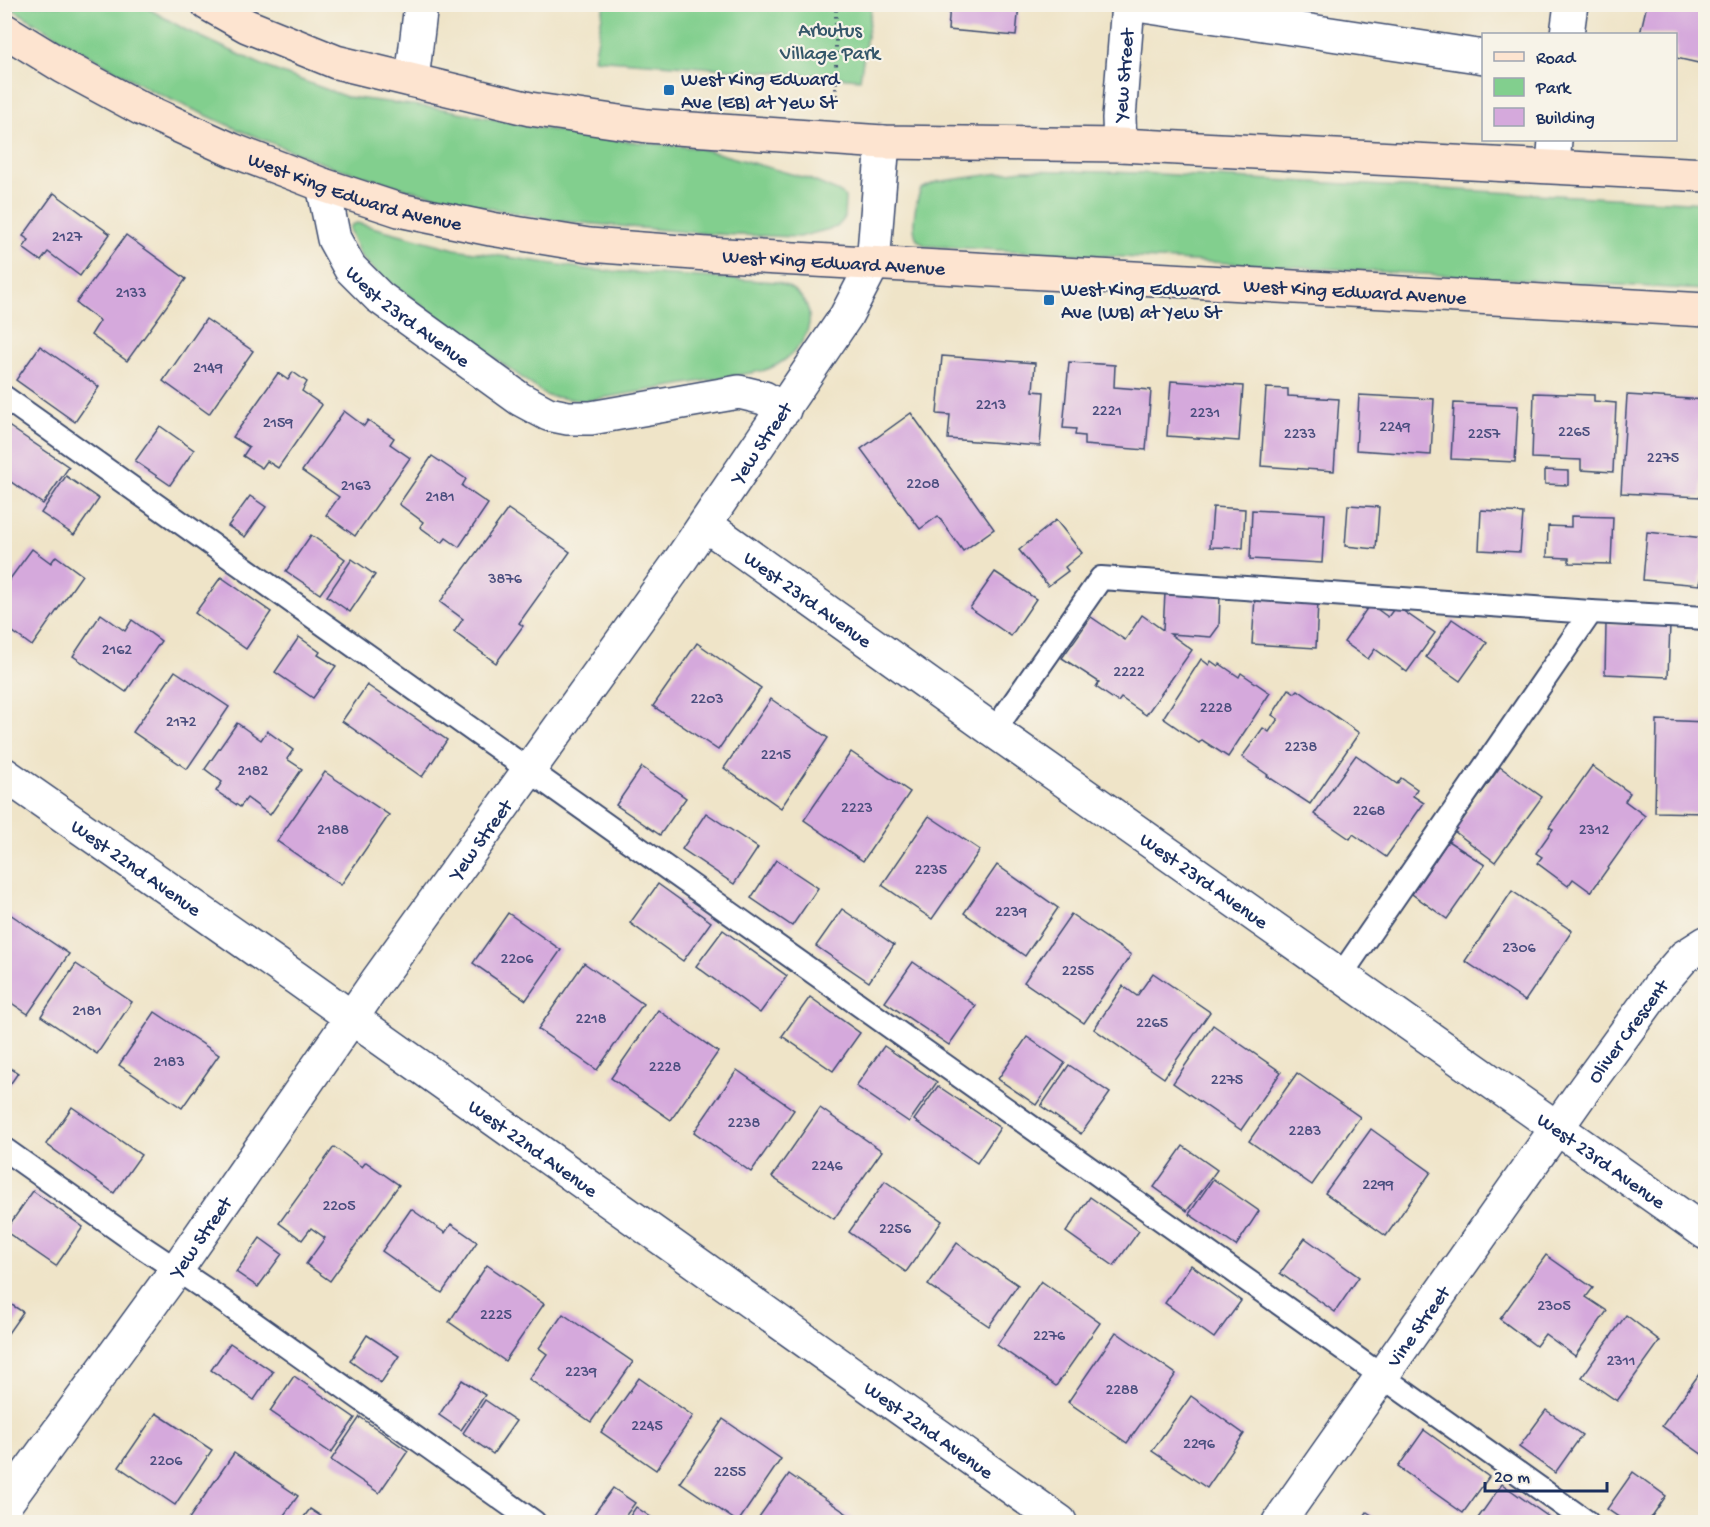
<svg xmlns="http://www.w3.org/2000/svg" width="1710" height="1527" viewBox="0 0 1710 1527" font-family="'Gochi Hand',sans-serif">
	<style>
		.green { fill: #82cf8e; stroke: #4e7f76; stroke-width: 1.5 }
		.building { fill: #d5a9dc }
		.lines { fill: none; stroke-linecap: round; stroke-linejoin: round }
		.service-casing { stroke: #3b4a6e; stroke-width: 26 }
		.minor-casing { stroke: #3b4a6e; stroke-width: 36 }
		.secondary-casing { stroke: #3b4a6e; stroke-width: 36 }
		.path { stroke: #3b4a6e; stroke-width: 4; stroke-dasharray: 1.5 4.5; stroke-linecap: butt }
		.service { stroke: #fff; stroke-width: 22 }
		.minor { stroke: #fff; stroke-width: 33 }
		.secondary { stroke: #fde4d0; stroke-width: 33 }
		.poi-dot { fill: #1f6fb2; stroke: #f7f3e8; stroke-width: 2 }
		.labels { text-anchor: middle; stroke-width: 4.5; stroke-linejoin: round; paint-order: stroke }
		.number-label { font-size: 16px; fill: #4a4e7e }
		.park-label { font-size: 20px; fill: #35576a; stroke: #f7f3e8 }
		.street-label { font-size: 20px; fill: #1b2f5e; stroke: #f7f3e8 }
		.poi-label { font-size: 20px; fill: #1b2f5e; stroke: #f7f3e8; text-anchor: start }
	</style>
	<rect width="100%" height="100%" fill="#f7f3e8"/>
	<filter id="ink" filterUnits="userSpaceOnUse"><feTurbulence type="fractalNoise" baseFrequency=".0167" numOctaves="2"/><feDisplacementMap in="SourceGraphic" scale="12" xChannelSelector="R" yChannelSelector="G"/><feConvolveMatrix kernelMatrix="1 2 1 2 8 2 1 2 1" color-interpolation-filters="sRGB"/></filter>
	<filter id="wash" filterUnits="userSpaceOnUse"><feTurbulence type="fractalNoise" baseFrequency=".008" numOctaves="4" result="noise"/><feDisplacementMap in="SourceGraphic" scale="24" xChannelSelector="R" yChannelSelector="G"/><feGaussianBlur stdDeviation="1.35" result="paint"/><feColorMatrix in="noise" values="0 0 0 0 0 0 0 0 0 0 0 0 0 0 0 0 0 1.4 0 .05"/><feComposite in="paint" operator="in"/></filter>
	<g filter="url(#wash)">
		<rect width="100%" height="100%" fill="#efe4c8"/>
		<g class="green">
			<polygon points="6,5 142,5 186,30 271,69 347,97 444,109 534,127 615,140 699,148 809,179 839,192 845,197 844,219 837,227 799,237 711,234 559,221 494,209 411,190 327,165 239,130 152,91 76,48"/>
			<polygon points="604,5 604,4 872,5 860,79 594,59"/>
			<path d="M 1023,170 L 1139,173 L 1705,203 L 1705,290 L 927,246 C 922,244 918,242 916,237 C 911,225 916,201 921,189 L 936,182 Z"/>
			<path d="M 357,223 L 455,249 L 593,270 L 777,282 C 834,302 807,358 762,371 L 585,401 L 547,396 L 376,272 L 360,255 L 349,229 L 351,225 Z"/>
		</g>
		<g id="blocks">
			<g class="building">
				<polygon points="950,4 1019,4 1016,36 948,30"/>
				<polygon points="1647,4 1706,4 1706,53 1703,64 1676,58 1676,34 1640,34"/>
				<polygon points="54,193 110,234 80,276 48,252 41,261 23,248 29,240 23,236"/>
				<polygon points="126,235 186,279 127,361 91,335 100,321 76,303"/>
				<polygon points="206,319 253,351 209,414 163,381"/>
				<polygon points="40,346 99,387 75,422 16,380"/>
				<polygon points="942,356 1035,363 1033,391 1044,392 1040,446 948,439 950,415 937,414"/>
				<polygon points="1069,362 1115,365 1114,387 1151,390 1146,450 1084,445 1084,436 1075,435 1076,429 1063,428"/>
				<polygon points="293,372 307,382 302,391 322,405 278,468 267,461 262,468 243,456 249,447 233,437 278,373 288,380"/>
				<polygon points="1171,381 1243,386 1239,441 1167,436"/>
				<polygon points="1266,388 1288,389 1288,396 1339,399 1334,471 1261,466"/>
				<polygon points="1534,393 1594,395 1594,401 1616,403 1613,472 1581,470 1581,460 1532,458"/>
				<polygon points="1359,395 1434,399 1431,455 1356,450"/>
				<polygon points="1627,395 1706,400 1701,497 1621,493"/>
				<polygon points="1454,403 1518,406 1515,462 1451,459"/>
				<polygon points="344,411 364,426 368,420 394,438 390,444 410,458 355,536 326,515 339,497 302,471"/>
				<polygon points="911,413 994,529 963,551 938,516 920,529 861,449"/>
				<polygon points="4,423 69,467 43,504 4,477"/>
				<polygon points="160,426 194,450 170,485 135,461"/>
				<polygon points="432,456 466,479 462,486 488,504 459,547 446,538 442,543 420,527 423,522 399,504"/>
				<polygon points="1545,470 1568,471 1568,485 1545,484"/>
				<polygon points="66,476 99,499 74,535 41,513"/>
				<polygon points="250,496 266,507 245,537 228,526"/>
				<polygon points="1348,505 1379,507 1376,549 1345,546"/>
				<polygon points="1213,507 1245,509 1243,548 1210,547"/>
				<polygon points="508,509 570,552 519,623 523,626 496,663 454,632 463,619 440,602"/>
				<polygon points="1252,510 1325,514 1322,563 1250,559"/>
				<polygon points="1481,510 1523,513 1520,552 1479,550"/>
				<polygon points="1571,516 1613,517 1611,564 1569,563 1569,558 1547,557 1548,526 1571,527"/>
				<polygon points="1056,520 1082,553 1065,567 1068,571 1048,586 1019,550"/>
				<polygon points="1647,532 1704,538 1700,585 1643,580"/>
				<polygon points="311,535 345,559 320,594 286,571"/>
				<polygon points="32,549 51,563 56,556 82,575 32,646 13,632 7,641 4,639 4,587"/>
				<polygon points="352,559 375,575 350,612 327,596"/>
				<polygon points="995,572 1036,599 1011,636 970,608"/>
				<polygon points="221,577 271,612 246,649 195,613"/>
				<polygon points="1165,593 1220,595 1219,626 1211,637 1170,634 1192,650 1146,715 1121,698 1118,702 1096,687 1099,682 1062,658 1091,617 1125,640 1142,615 1163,630"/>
				<polygon points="1255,597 1318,601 1316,648 1252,644"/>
				<polygon points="1370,604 1388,617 1396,606 1435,633 1407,672 1375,649 1368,659 1344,642"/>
				<polygon points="101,614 125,631 132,620 161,641 126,692 73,656"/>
				<polygon points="1452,619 1487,643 1460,681 1426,657"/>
				<polygon points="1606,624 1670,625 1668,677 1605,674"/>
				<polygon points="299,637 320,652 318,655 336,666 313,698 275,672"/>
				<polygon points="697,643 761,688 718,750 653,706"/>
				<polygon points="1201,659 1209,665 1211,661 1218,666 1220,664 1239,677 1241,673 1270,693 1228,757 1202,740 1199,743 1163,718"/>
				<polygon points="175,671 229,707 187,769 133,732"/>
				<polygon points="367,685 447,740 422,777 342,721"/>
				<polygon points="1289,689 1295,693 1298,690 1359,733 1310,804 1267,776 1268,775 1242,757 1263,728 1269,732 1278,719 1272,715"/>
				<polygon points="771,699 828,738 781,808 724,768"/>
				<polygon points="1657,720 1706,722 1706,813 1655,812"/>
				<polygon points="237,723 261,740 267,731 293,750 287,759 302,769 270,815 247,798 240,807 216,791 222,782 205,769"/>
				<polygon points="851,752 910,792 863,861 804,820"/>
				<polygon points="1356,755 1397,784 1401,778 1417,789 1413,796 1424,803 1386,857 1353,834 1350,839 1314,814"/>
				<polygon points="1592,766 1630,793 1625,801 1645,816 1591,892 1573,879 1568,886 1537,863 1542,857 1536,853 1553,829 1549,827"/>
				<polygon points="642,767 686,798 660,835 616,805"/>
				<polygon points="1500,767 1542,797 1495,862 1454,831"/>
				<polygon points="325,772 389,815 341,885 277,841"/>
				<polygon points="706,813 758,848 734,884 682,849"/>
				<polygon points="929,816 980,850 932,919 882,885"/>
				<polygon points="1448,841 1485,865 1447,919 1412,894"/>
				<polygon points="776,860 818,888 792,926 751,898"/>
				<polygon points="997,865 1058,908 1025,956 964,913"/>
				<polygon points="658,884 711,922 683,961 630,923"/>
				<polygon points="1512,891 1572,931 1525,1001 1465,961"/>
				<polygon points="842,909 894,945 869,982 816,946"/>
				<polygon points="4,910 69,954 28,1014 4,998"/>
				<polygon points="508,913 561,950 526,1000 473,963"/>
				<polygon points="1071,914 1131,955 1084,1023 1024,982"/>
				<polygon points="723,930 787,976 760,1013 696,966"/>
				<polygon points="913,962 976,1006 949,1045 885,1002"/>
				<polygon points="584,963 643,1004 597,1070 538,1029"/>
				<polygon points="76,964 132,1002 97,1054 41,1016"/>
				<polygon points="1153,973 1210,1012 1164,1078 1094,1029 1123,986 1137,996"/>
				<polygon points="810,997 860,1033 833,1071 782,1036"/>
				<polygon points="658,1010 718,1052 671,1120 611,1078"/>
				<polygon points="155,1012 219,1055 182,1108 119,1065"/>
				<polygon points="1213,1025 1281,1072 1241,1130 1173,1083"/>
				<polygon points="1027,1037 1065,1063 1036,1105 998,1079"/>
				<polygon points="884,1046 937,1082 909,1122 856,1086"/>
				<polygon points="4,1064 18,1073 4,1093"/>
				<polygon points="1069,1065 1110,1093 1081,1134 1041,1106"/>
				<polygon points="737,1070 794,1110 751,1172 694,1132"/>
				<polygon points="1297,1073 1360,1117 1312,1185 1249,1141"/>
				<polygon points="938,1086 1000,1128 977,1163 914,1120"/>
				<polygon points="72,1107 141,1155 114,1193 46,1144"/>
				<polygon points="820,1108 882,1151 834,1219 772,1177"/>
				<polygon points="1371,1129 1431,1172 1386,1236 1325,1193"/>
				<polygon points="1183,1146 1217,1170 1187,1211 1154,1187"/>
				<polygon points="334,1147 362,1167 366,1162 399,1185 330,1281 306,1264 325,1238 311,1228 302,1240 279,1223"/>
				<polygon points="1213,1179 1259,1211 1236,1246 1189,1214"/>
				<polygon points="885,1181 942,1221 906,1272 849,1232"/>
				<polygon points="33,1191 83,1227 56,1266 5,1231"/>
				<polygon points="1090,1197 1139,1231 1114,1266 1066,1232"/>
				<polygon points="411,1209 445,1233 451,1224 477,1242 442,1293 382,1251"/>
				<polygon points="260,1238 282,1254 258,1287 236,1272"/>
				<polygon points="1305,1238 1359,1277 1335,1312 1280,1273"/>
				<polygon points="957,1243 1018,1285 989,1326 928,1285"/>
				<polygon points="1546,1255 1593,1288 1586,1297 1607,1311 1575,1356 1545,1334 1536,1346 1500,1319"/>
				<polygon points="487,1265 544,1304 505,1361 449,1322"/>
				<polygon points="1191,1265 1241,1301 1214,1338 1165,1303"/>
				<polygon points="1041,1281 1100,1323 1056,1386 997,1345"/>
				<polygon points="4,1300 23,1312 4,1339"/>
				<polygon points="563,1314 633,1362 591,1422 529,1379 547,1354 539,1348"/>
				<polygon points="1626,1315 1660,1341 1617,1401 1582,1377"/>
				<polygon points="1116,1332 1176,1374 1127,1443 1068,1402"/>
				<polygon points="367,1335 399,1356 381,1383 350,1361"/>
				<polygon points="230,1343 273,1372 254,1400 211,1370"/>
				<polygon points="1702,1370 1706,1372 1706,1457 1662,1426"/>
				<polygon points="294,1376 355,1418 331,1453 270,1411"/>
				<polygon points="639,1378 693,1416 656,1470 601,1432"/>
				<polygon points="462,1380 485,1395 461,1430 439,1415"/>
				<polygon points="1191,1396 1244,1434 1207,1488 1152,1451"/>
				<polygon points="485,1400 516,1421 493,1454 463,1433"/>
				<polygon points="1546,1410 1582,1435 1555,1473 1519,1447"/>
				<polygon points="156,1413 212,1450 175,1505 119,1467"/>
				<polygon points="360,1417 408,1451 379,1493 331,1460"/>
				<polygon points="723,1419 781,1459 738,1522 680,1482"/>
				<polygon points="1424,1430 1489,1477 1463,1513 1398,1467"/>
				<polygon points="234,1453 298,1496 279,1522 191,1522 188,1520"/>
				<polygon points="1633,1472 1666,1496 1648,1522 1626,1522 1607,1509"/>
				<polygon points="789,1474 853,1518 850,1522 767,1522 759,1517"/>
				<polygon points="1502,1484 1556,1522 1478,1522 1476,1521"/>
				<polygon points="613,1488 635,1503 621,1522 588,1522"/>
				<polygon points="636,1507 658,1522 626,1522"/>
				<polygon points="310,1509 330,1522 300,1522"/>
				<polygon points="1367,1512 1382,1522 1360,1522"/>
			</g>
		</g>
	</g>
	<g filter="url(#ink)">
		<use href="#blocks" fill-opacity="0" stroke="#3b4a6e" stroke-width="1.5"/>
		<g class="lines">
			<defs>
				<g id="service">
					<polyline points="4,397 1587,1522"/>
					<polyline points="994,731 1101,578 1591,612 1706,618"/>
					<polyline points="1341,975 1591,612"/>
					<polyline points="4,1149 141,1246 213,1294 534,1522"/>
				</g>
				<g id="minor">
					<polyline points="1130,4 1484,57"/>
					<polyline points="1567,34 1571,4"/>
					<polyline points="412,80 421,4"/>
					<path id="s1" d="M 1120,145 L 1119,118 L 1128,4"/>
					<polyline points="1553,166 1555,140"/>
					<path id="s2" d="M 323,185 L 334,239 L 350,268 L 379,297 L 520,399 L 548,414 L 568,418 L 591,418 L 739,392 L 764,398 L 784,410"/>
					<path id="s3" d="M 706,525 L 994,731 L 1706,1233"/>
					<path id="s4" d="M 4,774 L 296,978 L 1060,1522"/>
					<path id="s5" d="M 4,1506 L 177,1269 L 377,981 L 679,562 L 846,316 L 873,264 L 883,142"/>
					<path id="s6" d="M 1279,1522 L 1585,1088 L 1663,981 L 1684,957 L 1706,943"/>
				</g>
				<g id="secondary">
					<polyline points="208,4 247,26 336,62 530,109 647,126 883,142 1120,145 1706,175"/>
					<path id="s7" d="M 4,30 L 64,67 L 142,109 L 232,150 L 323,185 L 399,210 L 491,229 L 589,245 L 707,254 L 1706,310"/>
				</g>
			</defs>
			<use href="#service" class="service-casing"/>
			<use href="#minor" class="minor-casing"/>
			<use href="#secondary" class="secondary-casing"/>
			<polyline class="path" points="836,4 836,103"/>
			<use href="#service" class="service"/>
			<use href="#minor" class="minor"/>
			<use href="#secondary" class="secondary"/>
		</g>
	</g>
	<g class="poi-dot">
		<rect x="663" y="84" width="12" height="12" rx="3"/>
		<rect x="1043" y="294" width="12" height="12" rx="3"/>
	</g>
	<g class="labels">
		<g class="number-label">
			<text x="67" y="241">2127</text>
			<text x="131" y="297">2133</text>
			<text x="208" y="372">2149</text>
			<text x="991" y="409">2213</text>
			<text x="1107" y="415">2221</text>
			<text x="1205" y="417">2231</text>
			<text x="278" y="427">2159</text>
			<text x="1395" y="431">2249</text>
			<text x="1574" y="436">2265</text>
			<text x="1300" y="438">2233</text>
			<text x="1484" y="438">2257</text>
			<text x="1663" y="462">2275</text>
			<text x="923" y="488">2208</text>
			<text x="356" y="490">2163</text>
			<text x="440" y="501">2181</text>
			<text x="505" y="583">3876</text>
			<text x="117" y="654">2162</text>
			<text x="1129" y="676">2222</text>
			<text x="707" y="703">2203</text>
			<text x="1216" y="712">2228</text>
			<text x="181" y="726">2172</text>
			<text x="1301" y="751">2238</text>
			<text x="776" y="759">2215</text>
			<text x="253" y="775">2182</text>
			<text x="857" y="812">2223</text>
			<text x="1369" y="815">2268</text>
			<text x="333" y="834">2188</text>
			<text x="1594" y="834">2312</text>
			<text x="931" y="874">2235</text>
			<text x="1011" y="916">2239</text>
			<text x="1519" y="952">2306</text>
			<text x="517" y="963">2206</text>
			<text x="1078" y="975">2255</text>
			<text x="87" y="1015">2181</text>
			<text x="591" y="1023">2218</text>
			<text x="1152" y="1027">2265</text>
			<text x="169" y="1066">2183</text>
			<text x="665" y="1071">2228</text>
			<text x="1227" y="1084">2275</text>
			<text x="744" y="1127">2238</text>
			<text x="1305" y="1135">2283</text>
			<text x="827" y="1170">2246</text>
			<text x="1378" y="1189">2299</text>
			<text x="339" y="1210">2205</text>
			<text x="895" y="1233">2256</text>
			<text x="1554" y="1310">2305</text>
			<text x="496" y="1319">2225</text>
			<text x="1049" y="1340">2276</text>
			<text x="1621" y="1365">2311</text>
			<text x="581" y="1376">2239</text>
			<text x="1122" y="1394">2288</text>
			<text x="647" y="1430">2245</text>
			<text x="1199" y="1448">2296</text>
			<text x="166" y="1465">2206</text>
			<text x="730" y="1476">2255</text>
		</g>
		<g class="park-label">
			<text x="830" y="36">Arbutus<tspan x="830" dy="23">Village Park</tspan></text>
		</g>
		<g class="street-label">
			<text dy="7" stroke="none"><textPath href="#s1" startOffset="70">Yew Street</textPath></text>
			<text dy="7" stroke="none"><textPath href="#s7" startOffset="388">West King Edward Avenue</textPath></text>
			<text dy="7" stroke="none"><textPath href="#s7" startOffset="874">West King Edward Avenue</textPath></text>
			<text dy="7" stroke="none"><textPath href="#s7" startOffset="1396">West King Edward Avenue</textPath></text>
			<text dy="7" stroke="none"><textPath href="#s2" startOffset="164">West 23rd Avenue</textPath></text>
			<text dy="7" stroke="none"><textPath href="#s5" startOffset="1305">Yew Street</textPath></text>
			<text dy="7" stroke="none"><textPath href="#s3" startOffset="126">West 23rd Avenue</textPath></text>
			<text dy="7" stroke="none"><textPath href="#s5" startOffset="819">Yew Street</textPath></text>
			<text dy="7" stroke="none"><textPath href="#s4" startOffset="162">West 22nd Avenue</textPath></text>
			<text dy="7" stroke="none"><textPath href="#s3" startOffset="612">West 23rd Avenue</textPath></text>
			<text dy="7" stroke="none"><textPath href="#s6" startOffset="602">Oliver Crescent</textPath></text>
			<text dy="7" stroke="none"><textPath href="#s4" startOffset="648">West 22nd Avenue</textPath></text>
			<text dy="7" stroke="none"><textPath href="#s3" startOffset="1098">West 23rd Avenue</textPath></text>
			<text dy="7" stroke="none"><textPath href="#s5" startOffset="333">Yew Street</textPath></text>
			<text dy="7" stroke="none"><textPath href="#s6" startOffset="240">Vine Street</textPath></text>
			<text dy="7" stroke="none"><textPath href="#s4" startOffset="1134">West 22nd Avenue</textPath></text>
		</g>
		<g class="poi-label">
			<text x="681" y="85">West King Edward<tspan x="681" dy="23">Ave (EB) at Yew St</tspan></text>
			<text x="1061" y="295">West King Edward<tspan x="1061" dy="23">Ave (WB) at Yew St</tspan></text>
		</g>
	</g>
	<rect width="1710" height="1527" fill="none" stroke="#f7f3e8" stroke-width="24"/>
	<rect x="1482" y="33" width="195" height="108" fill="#f7f3e8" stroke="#9fa5b1" stroke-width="1.5"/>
	<rect x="1494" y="52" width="30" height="9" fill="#fde4d0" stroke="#9fa5b1" stroke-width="1.5"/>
	<text x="1536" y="63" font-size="18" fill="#1b2f5e">Road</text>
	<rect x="1494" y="78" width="30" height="18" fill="#82cf8e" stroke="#9fa5b1" stroke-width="1.5"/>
	<text x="1536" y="93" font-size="18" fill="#1b2f5e">Park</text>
	<rect x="1494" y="108" width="30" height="18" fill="#d5a9dc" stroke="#9fa5b1" stroke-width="1.5"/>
	<text x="1536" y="123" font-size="18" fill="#1b2f5e">Building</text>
	<path d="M1485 1482v9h122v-9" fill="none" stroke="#1b2f5e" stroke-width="3"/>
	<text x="1494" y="1482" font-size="18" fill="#1b2f5e" stroke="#f7f3e8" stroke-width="4.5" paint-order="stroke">20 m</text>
</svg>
